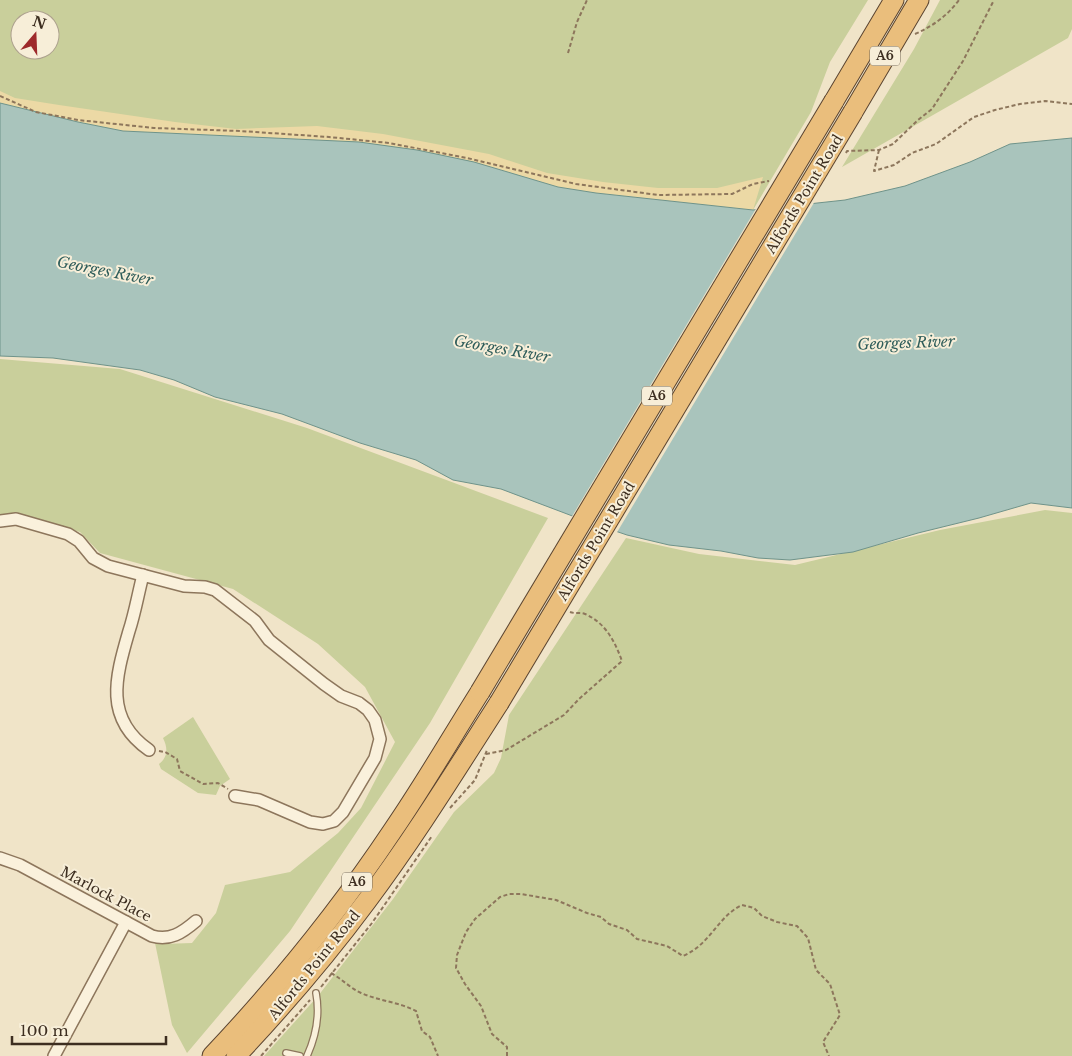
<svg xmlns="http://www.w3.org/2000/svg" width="1072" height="1056" viewBox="0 0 1072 1056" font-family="'Libre Baskerville',serif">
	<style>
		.green { fill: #c9cf9b; fill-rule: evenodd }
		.sand { fill: #ecd9a5 }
		.water { fill: #a9c4bc; stroke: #6f938a }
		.pier { fill: #f0e4c8 }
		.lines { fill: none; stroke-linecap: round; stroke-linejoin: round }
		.service-casing { stroke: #8d765c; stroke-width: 8 }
		.minor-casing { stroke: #8d765c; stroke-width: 14 }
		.trunk-casing { stroke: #5b4430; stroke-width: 21 }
		.path { stroke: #8d765c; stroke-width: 2; stroke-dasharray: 4 2.5; stroke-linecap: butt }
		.service { stroke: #faf1dc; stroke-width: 5.5 }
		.minor { stroke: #faf1dc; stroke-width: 11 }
		.trunk { stroke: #eabe7c; stroke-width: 19 }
		.trunk-bridge-casing { stroke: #5b4430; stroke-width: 21; stroke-linecap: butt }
		.trunk-bridge { stroke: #eabe7c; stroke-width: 19 }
		.labels { text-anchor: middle; stroke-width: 4; stroke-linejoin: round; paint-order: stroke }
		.shield { fill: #f7eed8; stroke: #756857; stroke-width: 1 }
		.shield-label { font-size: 12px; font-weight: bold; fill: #3d2e20 }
		.street-label { font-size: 14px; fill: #3d2e20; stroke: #f7eed8 }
		.water-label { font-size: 15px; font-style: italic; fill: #2f5d5a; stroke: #f7eed8 }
	</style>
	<rect width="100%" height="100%" fill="#f0e4c8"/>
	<g class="green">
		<path d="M 0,0 L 868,0 L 830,62 L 811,112 L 753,210 L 306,138 L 0,103 ZM 20,20 L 50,20 L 50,50 L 20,50 Z"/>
		<polygon points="940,0 1072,0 1072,29 1068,38 842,167 914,49"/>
		<polygon points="0,359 120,369 307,428 548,518 430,723 290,931 187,1053 172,1025 155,943 162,944 192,943 216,913 225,885 290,872 338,833 361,808 395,742 365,687 318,644 233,589 100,553 80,532 15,513 0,515"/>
		<polygon points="1045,510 1072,513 1072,1056 264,1056 318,996 393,899 454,812 494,773 501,758 509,715 626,538 699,554 795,565 940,530"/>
		<path d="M 193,717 L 230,779 L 220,786 L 216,795 L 198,793 L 161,769 L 159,764 C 168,757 168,748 163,738 Z"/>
	</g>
	<polygon class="sand" points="0,91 15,98 59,105 175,122 236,129 317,126 383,134 489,154 547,173 603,182 658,188 717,188 763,177 753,210 596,193 558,187 474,162 417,150 359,142 123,131 78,122 0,103"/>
	<polygon class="water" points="0,103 78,122 123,131 359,142 417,150 474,162 558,187 596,193 753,210 845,200 905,186 970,162 1010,144 1072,138 1072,508 1031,503 979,518 918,533 853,552 790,560 758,558 721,551 669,545 627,535 583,520 501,489 453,480 416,460 360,443 282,414 215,397 174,380 140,370 53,358 0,356"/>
	<polygon class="pier" points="815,201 616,534 571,518 757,207"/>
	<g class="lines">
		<defs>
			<g id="service">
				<polyline points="286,1053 300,1056"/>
				<path d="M 307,1056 C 316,1036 320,1014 316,993"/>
			</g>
			<g id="minor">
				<polyline points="0,521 16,519 68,534 79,541 93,558 108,566 184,586 205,587 215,590 255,621 269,640 324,684 341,696 359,703 368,710 375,720 380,739 375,758 343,812 334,821 323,824 310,822 259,800 235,796"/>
				<path d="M 143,575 C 138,594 135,613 129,631 C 116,676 103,718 149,750"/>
				<path d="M 0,858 L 20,865 L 152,936 C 170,941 182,933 196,921"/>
				<polyline points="54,1056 126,922"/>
			</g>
			<g id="trunk">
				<polyline points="834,101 894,0"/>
				<polyline points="853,112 919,0"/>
				<path d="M 212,1056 C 278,986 339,911 393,830 C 424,785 451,738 480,692"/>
				<path d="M 236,1056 C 282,1007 326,956 366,902 C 414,838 456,770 499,703"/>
			</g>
		</defs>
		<use href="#service" class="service-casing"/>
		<use href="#minor" class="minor-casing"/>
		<use href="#trunk" class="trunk-casing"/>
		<g class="path">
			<path d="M 915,34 C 933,26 947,16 959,0"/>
			<polyline points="568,53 577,22 587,0"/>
			<polyline points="0,96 36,112 78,120 154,128 240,131 329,137 389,143 467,158 576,184 658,195 732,194 753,184 769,181"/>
			<polyline points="879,150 874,171 894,165 912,153 936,144 974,117 995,110 1020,104 1045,101 1072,104"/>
			<polyline points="846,153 847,151 879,150 893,144 918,120 932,109 963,61 994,0"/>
			<polyline points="159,751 165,752 177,759 180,771 203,784 218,783 228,789"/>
			<path d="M 486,754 L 506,750 L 564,715 L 579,699 L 622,661 C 615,642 606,623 585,614 C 580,612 575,614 570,612"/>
			<polyline points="450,808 475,780 487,750"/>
			<path d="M 331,973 C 342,979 350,988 361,993 C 379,1001 399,1002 416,1011 L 422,1031 L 430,1037 L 438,1056"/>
			<polyline points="321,987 372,923 432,836"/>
			<polyline points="261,1056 310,1000"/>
			<path d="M 507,1056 L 507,1047 L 492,1034 L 481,1006 L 465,984 L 456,968 L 457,955 L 466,932 L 475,919 L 500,897 L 509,894 L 521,894 L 556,900 L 587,913 L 601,917 L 609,924 L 627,930 L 637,939 L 667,946 L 683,956 C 711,944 717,917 742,905 L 754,908 L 762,916 L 777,922 L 797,926 L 808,938 L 816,970 L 830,984 L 840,1015 L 823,1042 L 829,1056"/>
		</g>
		<use href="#service" class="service"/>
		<use href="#minor" class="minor"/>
		<use href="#trunk" class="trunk"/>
		<defs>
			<g id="trunk-bridge">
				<polyline points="480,692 834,101"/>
				<polyline points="499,703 853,112"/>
			</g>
		</defs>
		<use href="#trunk-bridge" class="trunk-bridge-casing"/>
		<use href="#trunk-bridge" class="trunk-bridge"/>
	</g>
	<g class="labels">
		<g class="shield">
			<rect x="870" y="46.5" width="30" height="19" rx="4"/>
			<rect x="642" y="386.5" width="30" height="19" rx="4"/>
			<rect x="342" y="872.5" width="30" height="19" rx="4"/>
		</g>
		<g class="shield-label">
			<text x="885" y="60">A6</text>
			<text x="657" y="400">A6</text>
			<text x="357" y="886">A6</text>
		</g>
		<g class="street-label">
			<text transform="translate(804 194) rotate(-59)" y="5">Alfords Point Road</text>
			<text transform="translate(596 541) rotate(-59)" y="5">Alfords Point Road</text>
			<text transform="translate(106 894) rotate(28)" y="5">Marlock Place</text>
			<text transform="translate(314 965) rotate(-51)" y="5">Alfords Point Road</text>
		</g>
		<g class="water-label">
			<text transform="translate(105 271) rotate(11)" y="5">Georges River</text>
			<text transform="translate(906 343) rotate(-2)" y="5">Georges River</text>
			<text transform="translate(502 349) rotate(10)" y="5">Georges River</text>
		</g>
	</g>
	<g transform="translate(35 35) rotate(19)"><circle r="24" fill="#f7eed8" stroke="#ada18e"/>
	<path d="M0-4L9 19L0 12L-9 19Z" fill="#9e2a2b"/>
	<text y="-8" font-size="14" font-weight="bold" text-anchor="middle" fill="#3d2e20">N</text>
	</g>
	<path d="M12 1036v8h154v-8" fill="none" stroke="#3d2e20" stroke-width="2.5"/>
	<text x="20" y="1036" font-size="15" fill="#3d2e20" stroke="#f7eed8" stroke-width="4" paint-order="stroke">100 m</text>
</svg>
